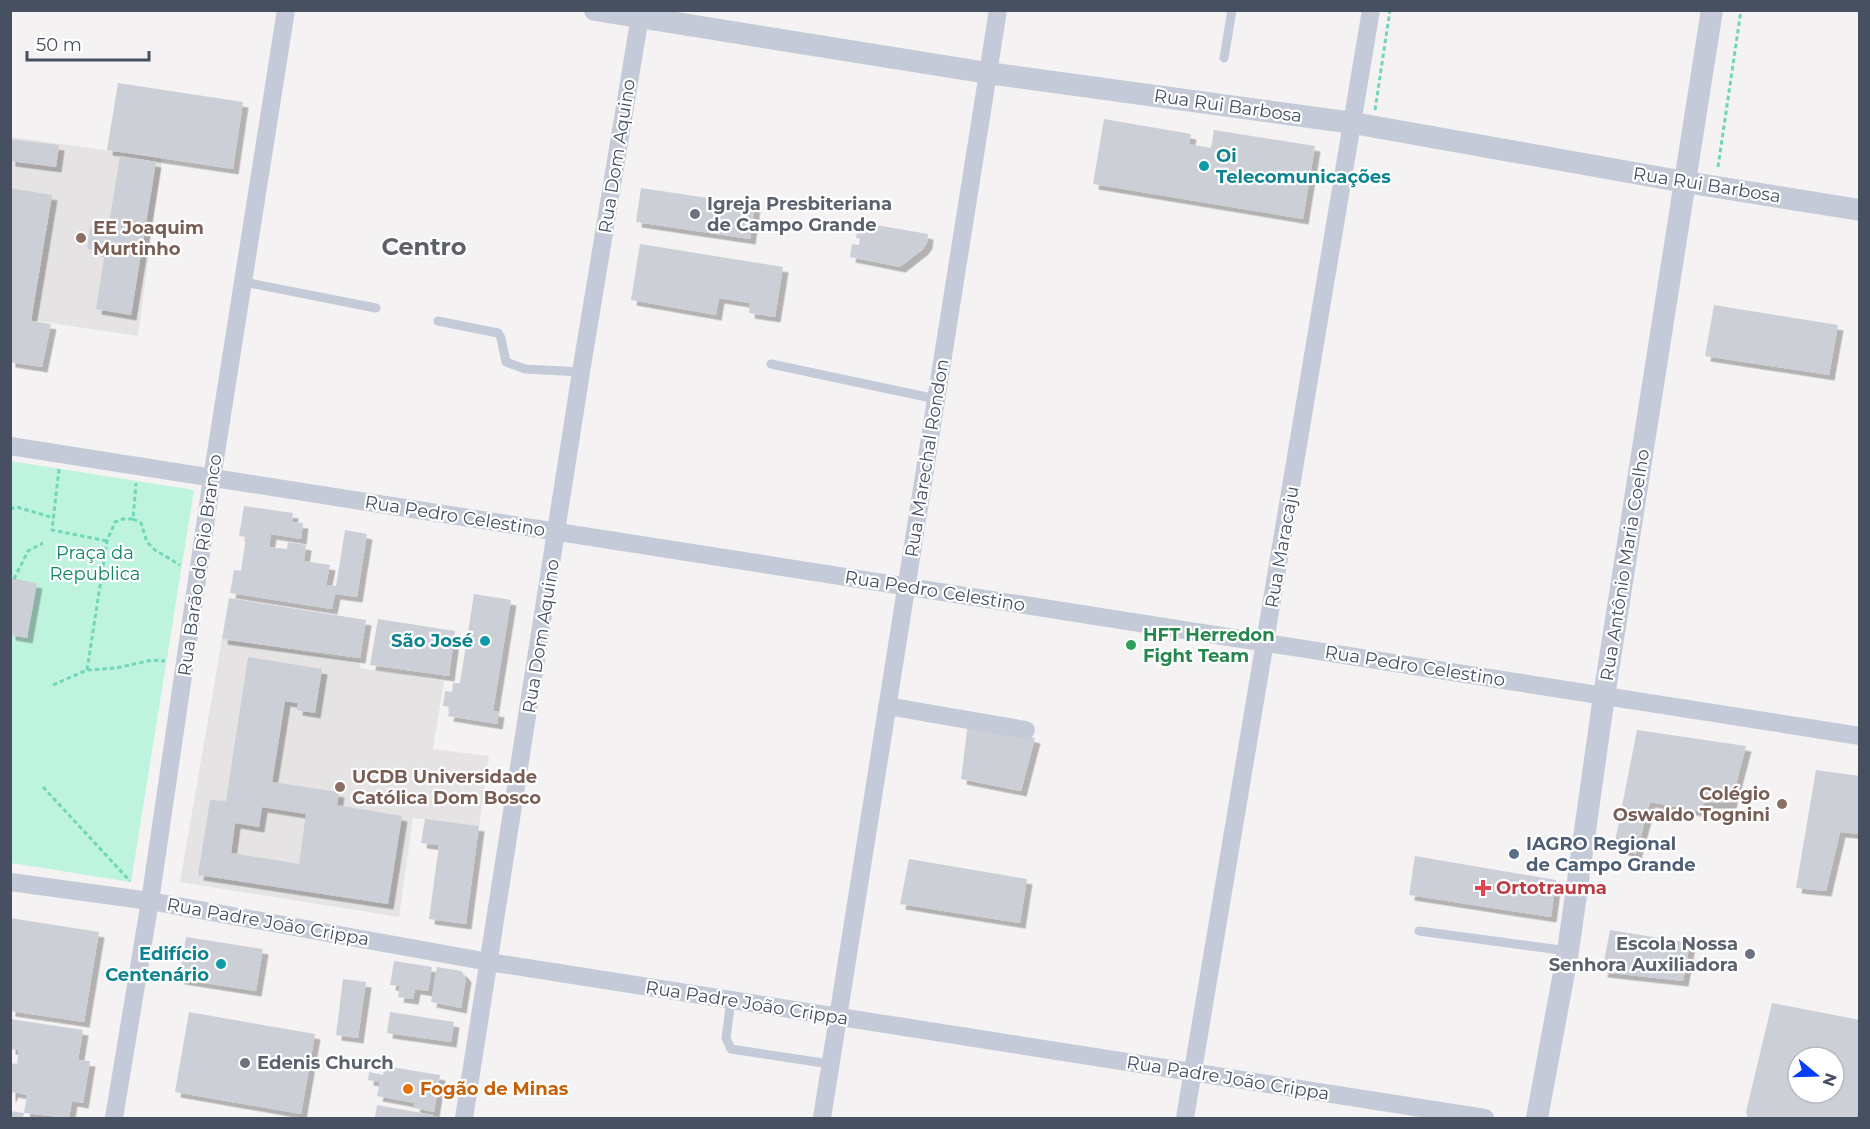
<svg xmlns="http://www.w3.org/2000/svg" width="1870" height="1129" viewBox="0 0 1870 1129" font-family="Montserrat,sans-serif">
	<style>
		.education { fill: #e5e3e3 }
		.green { fill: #bef4de }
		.building { fill: #cdcfd7; fill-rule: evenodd; filter: url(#shadow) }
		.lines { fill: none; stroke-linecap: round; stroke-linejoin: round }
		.path { stroke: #72d6ba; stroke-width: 3; stroke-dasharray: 4.5 3; stroke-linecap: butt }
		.service { stroke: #c4cad7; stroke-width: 9 }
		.minor { stroke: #c4cad7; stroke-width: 18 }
		.tertiary { stroke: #c4cad7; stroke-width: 22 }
		.culture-dot { fill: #0f9aa8; stroke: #fff; stroke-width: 2 }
		.worship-dot { fill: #6b7280; stroke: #fff; stroke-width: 2 }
		.education-dot { fill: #8d6e63; stroke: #fff; stroke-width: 2 }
		.leisure-dot { fill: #2e9e5b; stroke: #fff; stroke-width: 2 }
		.service-dot { fill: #5c6f8a; stroke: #fff; stroke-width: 2 }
		.health-dot { fill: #e0444e; stroke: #fff; stroke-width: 2 }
		.food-dot { fill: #e8710a; stroke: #fff; stroke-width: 2 }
		.labels { text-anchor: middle; stroke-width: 4.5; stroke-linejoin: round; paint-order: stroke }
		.street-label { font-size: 18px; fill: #475061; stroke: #fff }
		.culture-label { font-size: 18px; font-weight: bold; fill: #0d838f; stroke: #fff; text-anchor: end }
		.worship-label { font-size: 18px; font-weight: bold; fill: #5b616d; stroke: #fff; text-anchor: start }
		.education-label { font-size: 18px; font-weight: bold; fill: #785e54; stroke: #fff; text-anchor: start }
		.park-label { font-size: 18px; fill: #0f8664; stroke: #fff }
		.leisure-label { font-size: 18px; font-weight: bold; fill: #27864d; stroke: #fff; text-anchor: start }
		.service-label { font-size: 18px; font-weight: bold; fill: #4e5e75; stroke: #fff; text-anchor: start }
		.health-label { font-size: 18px; font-weight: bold; fill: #be3a42; stroke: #fff; text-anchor: start }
		.food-label { font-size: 18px; font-weight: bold; fill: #c56008; stroke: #fff; text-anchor: start }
		.district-label { font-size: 24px; font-weight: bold; fill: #5d6067; stroke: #fff }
	</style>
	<defs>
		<filter id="shadow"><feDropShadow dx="5.5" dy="5.5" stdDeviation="0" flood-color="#0004"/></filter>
	</defs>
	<rect width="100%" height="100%" fill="#f4f2f2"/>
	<g class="education">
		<polygon points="11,137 162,158 138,336 11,317"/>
		<polygon points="222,639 360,661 360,668 444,681 433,749 489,756 479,826 413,818 399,917 180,882"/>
	</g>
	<polygon class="green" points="10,461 194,490 131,882 11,863"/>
	<g class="building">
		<polygon points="118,83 243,102 233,169 107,150"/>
		<polygon points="1104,119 1191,134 1189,144 1211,148 1214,130 1315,146 1303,219 1093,184"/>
		<polygon points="10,139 59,145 56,167 10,161"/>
		<polygon points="120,156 156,162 131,315 96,309 105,252 87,249 90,227 108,230"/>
		<polygon points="10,188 52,195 31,321 51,324 42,367 10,362"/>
		<polygon points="641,188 755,205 750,239 636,222"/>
		<polygon points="859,222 928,234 927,243 923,249 900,267 850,257 852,244 859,245 860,239 856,238"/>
		<polygon points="640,244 783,267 775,317 749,313 750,303 719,298 716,315 631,300"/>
		<polygon points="1714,305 1838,325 1829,375 1705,356"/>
		<polygon points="244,506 293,513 292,522 303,523 301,539 271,534 269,547 287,549 288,542 306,545 304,561 330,565 326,585 336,586 345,530 367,534 357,597 335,594 332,609 230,593 234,570 241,571 246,537 239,536"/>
		<polygon points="10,578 37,583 27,638 10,635"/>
		<polygon points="474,594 511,600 493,711 499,712 497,724 448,716 450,707 443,706 445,691 452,692 453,683 460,683"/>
		<polygon points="229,598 366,620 360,658 222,639"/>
		<polygon points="378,619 455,631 449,676 370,665"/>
		<path d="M 248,657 L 322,669 L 315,713 L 297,710 L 298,703 L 285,701 L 272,782 L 339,792 L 337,805 L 402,816 L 388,904 L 198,875 L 210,800 L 226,801 ZM 262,807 L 306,814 L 299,864 L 231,853 L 235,823 L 259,827 Z"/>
		<polygon points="968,723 1035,738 1021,791 961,779"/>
		<polygon points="1637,730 1746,746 1731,803 1705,803 1696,811 1650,802 1636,854 1614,847"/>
		<polygon points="1816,770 1860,776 1860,834 1840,832 1826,891 1796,888"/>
		<polygon points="425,819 479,826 466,924 429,919 439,845 421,843"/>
		<polygon points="1415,856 1556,880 1551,917 1409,895"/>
		<polygon points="909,859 1027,879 1020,923 900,904"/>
		<polygon points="10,918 99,932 84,1022 10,1011"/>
		<polygon points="1610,930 1690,943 1683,981 1602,972"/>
		<polygon points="186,937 263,949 256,991 179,979"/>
		<polygon points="394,961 432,967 428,991 415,989 413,999 398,997 400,986 390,985"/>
		<polygon points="437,967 461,971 466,977 461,1008 431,1002"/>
		<polygon points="343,979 366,982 358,1038 336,1035"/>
		<path d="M 1772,1003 L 1860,1020 L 1857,1118 L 1748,1118 L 1746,1112 ZM 1798,1057 L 1834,1057 L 1834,1093 L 1798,1093 Z"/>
		<polygon points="189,1012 315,1034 301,1114 175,1092"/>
		<polygon points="390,1012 454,1022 451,1042 387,1033"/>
		<polygon points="10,1019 83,1030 78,1060 90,1061 83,1103 72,1101 69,1118 24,1113 23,1118 10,1118 10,1111 24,1113 27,1095 13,1092 10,1098 10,1063 17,1064 19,1050 10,1049"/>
		<polygon points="385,1066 440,1075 434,1112 414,1108 415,1103 377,1096 380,1082 368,1080 369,1072 383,1075"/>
		<polygon points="377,1105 433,1115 433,1118 375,1118"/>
	</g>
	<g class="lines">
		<g class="path">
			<polyline points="1375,110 1390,10"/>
			<polyline points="1718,167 1741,10"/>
			<polyline points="59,469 52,530 107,541"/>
			<polyline points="10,509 17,507 54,518"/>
			<polyline points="133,519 141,523 147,542 155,550 180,565"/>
			<polyline points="14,579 28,551 43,543"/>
			<polyline points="87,670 107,541 115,522 123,519 133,519 136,483"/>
			<polyline points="53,685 87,670 116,668 152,660 165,661"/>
			<polyline points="43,787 130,881"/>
		</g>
		<g class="service">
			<polyline points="1224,58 1232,10"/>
			<polyline points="244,282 376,308"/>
			<polyline points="438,321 498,333 501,338 506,362 525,369 581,372"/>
			<polyline points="771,364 936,399"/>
			<polyline points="1419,931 1568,951"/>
			<polyline points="731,1000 726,1038 731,1049 830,1064"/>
		</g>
		<g class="minor">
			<polyline points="10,446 1860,736"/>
			<polyline points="887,706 1026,730"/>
			<polyline points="10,882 150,901 489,962 1485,1118"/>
			<polyline points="114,1118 150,901 212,478 286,10"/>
			<polyline points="464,1118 581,372 641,10"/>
			<polyline points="822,1118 998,10"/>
			<polyline points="1185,1118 1371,10"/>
		</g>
		<g class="tertiary">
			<polyline points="595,10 988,73 1353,123 1685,182 1860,210"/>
			<polyline points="1537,1118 1568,951 1604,696 1712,10"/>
		</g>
	</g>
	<g class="culture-dot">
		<circle cx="1204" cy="166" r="6"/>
		<circle cx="485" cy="641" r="6"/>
		<circle cx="221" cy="964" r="6"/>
	</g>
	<g class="worship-dot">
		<circle cx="695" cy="214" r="6"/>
		<circle cx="1750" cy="954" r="6"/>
		<circle cx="245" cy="1063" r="6"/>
	</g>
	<g class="education-dot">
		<circle cx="81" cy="238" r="6"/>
		<circle cx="340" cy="787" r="6"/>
		<circle cx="1782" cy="804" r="6"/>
	</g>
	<circle class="leisure-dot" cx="1131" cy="645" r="6"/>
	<circle class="service-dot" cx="1514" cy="854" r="6"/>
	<path class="health-dot" d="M1480 879h6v6h6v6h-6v6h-6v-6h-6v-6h6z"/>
	<circle class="food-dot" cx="408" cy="1089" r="6"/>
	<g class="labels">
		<g class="street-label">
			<text transform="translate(1228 106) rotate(8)" y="6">Rua Rui Barbosa</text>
			<text transform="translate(617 156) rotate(-81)" y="6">Rua Dom Aquino</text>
			<text transform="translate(1707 185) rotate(9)" y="6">Rua Rui Barbosa</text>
			<text transform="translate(927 458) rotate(-81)" y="6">Rua Marechal Rondon</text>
			<text transform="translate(455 516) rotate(9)" y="6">Rua Pedro Celestino</text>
			<text transform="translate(1282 547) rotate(-80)" y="6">Rua Maracaju</text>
			<text transform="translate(200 565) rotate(-82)" y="6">Rua Barão do Rio Branco</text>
			<text transform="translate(1625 565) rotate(-81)" y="6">Rua Antônio Maria Coelho</text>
			<text transform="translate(935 591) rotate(9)" y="6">Rua Pedro Celestino</text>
			<text transform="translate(541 636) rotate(-81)" y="6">Rua Dom Aquino</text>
			<text transform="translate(1415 666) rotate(9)" y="6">Rua Pedro Celestino</text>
			<text transform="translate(268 922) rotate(10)" y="6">Rua Padre João Crippa</text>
			<text transform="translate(747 1003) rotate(9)" y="6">Rua Padre João Crippa</text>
			<text transform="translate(1228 1078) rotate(9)" y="6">Rua Padre João Crippa</text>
		</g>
		<g class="culture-label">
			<text x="1216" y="162" text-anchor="start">Oi<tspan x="1216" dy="21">Telecomunicações</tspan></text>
			<text x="473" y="647">São José</text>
			<text x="209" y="960">Edifício<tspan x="209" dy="21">Centenário</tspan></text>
		</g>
		<g class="worship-label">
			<text x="707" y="210">Igreja Presbiteriana<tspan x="707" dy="21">de Campo Grande</tspan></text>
			<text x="1738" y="950" text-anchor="end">Escola Nossa<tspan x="1738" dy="21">Senhora Auxiliadora</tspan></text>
			<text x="257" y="1069">Edenis Church</text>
		</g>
		<g class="education-label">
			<text x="93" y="234">EE Joaquim<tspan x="93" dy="21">Murtinho</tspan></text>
			<text x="352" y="783">UCDB Universidade<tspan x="352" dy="21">Católica Dom Bosco</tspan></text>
			<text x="1770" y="800" text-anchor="end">Colégio<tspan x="1770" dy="21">Oswaldo Tognini</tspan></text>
		</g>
		<g class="park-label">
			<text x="95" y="559">Praça da<tspan x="95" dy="21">Republica</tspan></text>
		</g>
		<g class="leisure-label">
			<text x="1143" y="641">HFT Herredon<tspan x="1143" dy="21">Fight Team</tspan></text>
		</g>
		<g class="service-label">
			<text x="1526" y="850">IAGRO Regional<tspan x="1526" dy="21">de Campo Grande</tspan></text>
		</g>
		<g class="health-label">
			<text x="1496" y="894">Ortotrauma</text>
		</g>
		<g class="food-label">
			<text x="420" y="1095">Fogão de Minas</text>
		</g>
		<g class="district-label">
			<text x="424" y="255">Centro</text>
		</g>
	</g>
	<rect width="1870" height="1129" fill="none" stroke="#475061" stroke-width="24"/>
	<g transform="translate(1816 1075) rotate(109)"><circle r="28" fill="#ffffff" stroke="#b5b9c0" stroke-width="1.5"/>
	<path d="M0-4.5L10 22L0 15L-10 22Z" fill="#083ef7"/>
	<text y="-9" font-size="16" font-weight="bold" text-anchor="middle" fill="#475061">N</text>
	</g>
	<path d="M27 51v9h122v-9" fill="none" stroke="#475061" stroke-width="3"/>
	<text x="36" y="51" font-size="18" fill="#475061" stroke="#ffffff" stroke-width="4.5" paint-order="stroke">50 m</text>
</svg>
